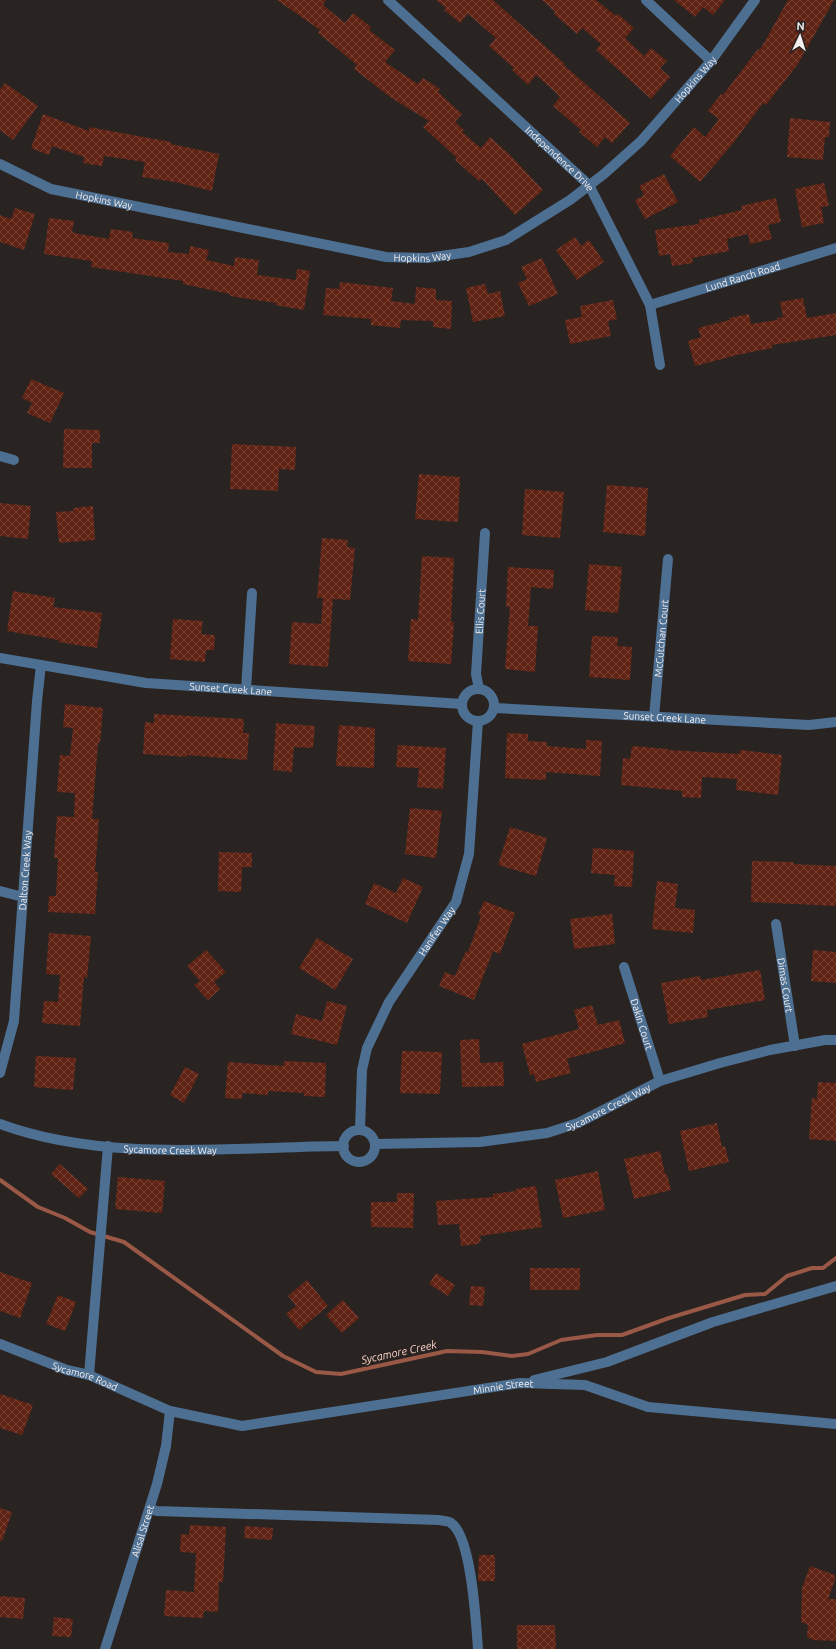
<svg xmlns="http://www.w3.org/2000/svg" width="836" height="1649" viewBox="0 0 836 1649" font-family="Ubuntu,sans-serif">
	<style>
		.lines { fill: none; stroke-linecap: round; stroke-linejoin: round }
		.stream { stroke: #9a5846; stroke-width: 4 }
		.building { fill: url(#building-cross-hatch) }
		.minor { stroke: #4d6f92; stroke-width: 10 }
		.labels { text-anchor: middle; stroke-width: 3.5; stroke-linejoin: round; paint-order: stroke }
		.street-label { font-size: 10px; fill: #f5f0ef; stroke: #292321 }
		.water-label { font-size: 11px; font-style: italic; fill: #f9d0c5; stroke: #292321 }
	</style>
	<defs>
		<pattern id="building-cross-hatch" width="8" height="8" patternUnits="userSpaceOnUse"><rect width="8" height="8" fill="#602313"/><path d="M0 0l8 8M0 8l8-8" fill="none" stroke="#774336"/></pattern>
	</defs>
	<rect width="100%" height="100%" fill="#292321"/>
	<g class="lines">
		<polyline class="stream" points="0,1180 38,1207 65,1218 90,1232 124,1242 283,1356 316,1372 341,1374 447,1351 482,1352 512,1356 528,1354 561,1340 597,1335 622,1335 669,1318 745,1295 765,1294 787,1276 812,1268 823,1268 836,1258"/>
	</g>
	<g class="building">
		<polygon points="277,0 326,0 323,5 345,23 353,13 371,27 369,30 395,50 385,62 418,84 423,78 440,89 438,92 462,114 455,122 464,130 462,132 481,148 490,137 511,156 543,190 515,215 482,179 479,181 455,160 457,158 423,127 429,121 390,97 354,69 357,65 318,33 320,30"/>
		<polygon points="436,0 493,0 565,64 564,65 630,123 612,143 605,137 597,147 579,132 581,130 553,106 560,97 555,92 536,75 528,85 512,70 514,68 489,46 496,38 468,14 460,23 444,10 446,8"/>
		<polygon points="542,0 596,0 616,16 618,14 634,28 625,38 644,56 651,48 667,61 660,68 670,77 651,99 596,50 601,44 582,28 577,34 554,14 555,12"/>
		<polygon points="674,0 725,0 713,15 703,7 695,17"/>
		<polygon points="788,0 834,0 798,64 766,105 763,103 734,142 700,182 670,156 694,127 705,137 719,119 708,111 721,94 723,95 758,49 760,50"/>
		<polygon points="5,83 38,106 13,140 0,130 0,90"/>
		<polygon points="43,114 89,131 89,127 171,142 171,144 219,154 212,191 175,182 142,177 145,162 104,156 102,166 83,163 84,157 52,146 49,155 31,148"/>
		<polygon points="790,118 830,122 829,137 825,137 823,160 787,157"/>
		<polygon points="664,174 678,202 645,219 635,200 644,195 639,186"/>
		<polygon points="824,183 829,206 821,207 824,223 802,227 795,189"/>
		<polygon points="776,198 781,222 768,225 772,239 750,244 748,234 727,239 729,251 692,258 693,263 672,266 670,254 659,256 655,230 699,224 699,220 742,210 741,206"/>
		<polygon points="15,208 35,214 24,250 0,242 0,215 11,219"/>
		<polygon points="49,218 74,221 72,232 79,234 109,239 111,229 133,232 132,238 169,243 168,252 189,254 190,246 209,250 206,260 234,266 235,257 259,260 257,275 296,280 297,269 310,271 304,310 275,305 276,303 230,296 230,294 183,284 183,281 91,267 92,261 44,254"/>
		<polygon points="575,237 581,246 589,240 604,262 577,280 556,250"/>
		<polygon points="542,258 558,294 529,306 518,283 527,279 521,267"/>
		<polygon points="340,282 393,288 391,301 415,304 416,287 436,289 436,300 452,301 451,329 433,327 433,321 401,320 400,328 371,325 371,319 323,315 326,288 339,289"/>
		<polygon points="485,284 488,294 500,291 505,316 473,322 466,288"/>
		<polygon points="803,298 807,318 836,313 836,335 772,345 772,348 737,355 695,366 688,341 701,337 698,328 730,320 729,318 749,314 751,324 777,320 777,318 783,317 780,302"/>
		<polygon points="613,300 617,319 608,321 611,336 570,344 565,320 582,317 580,306"/>
		<polygon points="31,379 64,393 50,423 27,413 32,403 22,398"/>
		<polygon points="64,429 100,430 100,443 92,443 92,468 63,468"/>
		<polygon points="232,444 296,447 295,470 279,469 278,491 230,489"/>
		<polygon points="419,474 460,477 458,522 415,519"/>
		<polygon points="607,485 648,488 645,536 603,532"/>
		<polygon points="525,489 564,492 560,538 522,535"/>
		<polygon points="0,503 31,506 28,539 0,536"/>
		<polygon points="93,506 95,540 59,543 56,512 74,511 73,508"/>
		<polygon points="322,538 348,540 347,547 355,548 350,600 333,599 328,667 289,664 292,622 321,624 323,598 317,598"/>
		<polygon points="422,556 454,558 451,622 454,622 451,664 408,661 411,619 418,620"/>
		<polygon points="589,564 622,567 618,613 585,610"/>
		<polygon points="508,567 554,570 553,589 531,587 528,626 538,626 535,672 505,669 510,607 506,607"/>
		<polygon points="13,591 55,598 53,607 102,613 97,648 58,642 59,640 7,631"/>
		<polygon points="173,619 203,621 201,634 215,635 214,650 206,650 205,662 170,659"/>
		<polygon points="592,636 618,637 617,646 632,647 630,680 589,677"/>
		<polygon points="65,704 103,708 100,743 98,743 92,819 99,819 95,872 98,872 95,914 48,912 49,896 56,896 58,858 54,858 57,816 74,817 75,793 57,792 60,755 70,756 73,728 63,727"/>
		<polygon points="154,714 244,719 243,733 249,733 247,760 187,755 187,757 143,754 145,722 154,723"/>
		<polygon points="276,723 315,726 313,748 294,747 292,772 273,770"/>
		<polygon points="339,725 375,728 374,768 336,766"/>
		<polygon points="507,733 528,734 528,741 547,742 547,746 586,749 586,740 602,741 600,776 546,772 546,780 505,778"/>
		<polygon points="398,745 446,748 443,789 417,787 419,768 396,767"/>
		<polygon points="632,746 668,749 668,750 739,754 740,750 782,755 778,795 736,790 737,779 702,777 701,798 682,797 682,791 621,785 623,758 630,759"/>
		<polygon points="410,808 442,811 436,858 405,854"/>
		<polygon points="510,827 547,838 536,876 498,865"/>
		<polygon points="593,848 634,851 632,887 614,886 615,875 591,873"/>
		<polygon points="219,852 252,853 252,867 242,867 241,892 218,891"/>
		<polygon points="752,861 794,862 793,864 836,866 836,906 751,902"/>
		<polygon points="403,878 423,887 407,923 365,904 374,883 396,893"/>
		<polygon points="657,881 678,884 675,908 695,910 693,933 652,929"/>
		<polygon points="484,901 515,913 500,954 493,951 474,1000 439,986 445,972 455,976 466,951 468,952 481,916 478,915"/>
		<polygon points="612,914 615,944 574,949 570,919"/>
		<polygon points="49,933 91,936 87,978 84,977 80,1026 42,1023 44,1001 58,1002 60,975 46,974"/>
		<polygon points="317,938 353,959 335,990 299,968"/>
		<polygon points="206,950 226,972 214,982 220,989 208,1000 194,985 200,981 187,966"/>
		<polygon points="813,950 836,952 836,983 811,981"/>
		<polygon points="760,970 765,1000 707,1010 708,1017 669,1024 661,983 700,976 701,980"/>
		<polygon points="327,1001 347,1006 337,1045 291,1034 296,1014 322,1021"/>
		<polygon points="592,1005 598,1025 619,1020 625,1043 567,1059 571,1073 536,1082 534,1074 530,1075 522,1044 579,1029 574,1010"/>
		<polygon points="479,1039 480,1063 503,1062 504,1086 462,1087 460,1040"/>
		<polygon points="402,1051 442,1052 440,1094 400,1093"/>
		<polygon points="36,1056 76,1058 73,1090 34,1087"/>
		<polygon points="284,1061 326,1063 325,1097 304,1096 304,1093 268,1091 268,1095 242,1093 242,1099 225,1098 228,1062 283,1066"/>
		<polygon points="185,1067 199,1074 184,1103 170,1095"/>
		<polygon points="818,1082 836,1083 836,1141 809,1139 812,1098 817,1099"/>
		<polygon points="717,1123 722,1147 725,1146 729,1162 689,1171 680,1131"/>
		<polygon points="660,1151 665,1174 667,1174 671,1190 634,1199 624,1159"/>
		<polygon points="60,1164 88,1189 79,1198 51,1174"/>
		<polygon points="598,1171 605,1210 563,1218 555,1180"/>
		<polygon points="118,1177 165,1181 162,1213 115,1209"/>
		<polygon points="536,1186 542,1227 480,1236 481,1240 478,1244 461,1246 459,1224 438,1225 436,1201 493,1197 493,1194 516,1191 515,1189"/>
		<polygon points="397,1193 414,1193 413,1228 371,1227 371,1202 397,1202"/>
		<rect x="530" y="1268" width="50" height="22"/>
		<polygon points="0,1272 32,1283 20,1318 0,1311"/>
		<polygon points="436,1273 455,1285 448,1296 429,1284"/>
		<polygon points="307,1280 328,1306 299,1330 286,1314 296,1306 288,1296"/>
		<polygon points="471,1286 485,1287 483,1306 469,1305"/>
		<polygon points="58,1295 76,1302 65,1331 46,1324"/>
		<polygon points="343,1300 359,1318 342,1333 326,1315"/>
		<polygon points="0,1394 33,1405 22,1435 0,1428"/>
		<polygon points="0,1508 12,1512 2,1541 0,1541"/>
		<polygon points="190,1525 226,1527 223,1582 219,1582 218,1612 204,1611 203,1618 164,1616 166,1590 194,1592 196,1553 180,1552 181,1534 189,1535"/>
		<polygon points="245,1526 273,1528 272,1540 244,1538"/>
		<polygon points="479,1555 495,1555 495,1581 478,1581"/>
		<polygon points="810,1566 835,1575 835,1580 828,1599 836,1599 836,1641 813,1640 807,1637 808,1625 801,1622 802,1588"/>
		<polygon points="0,1596 25,1598 23,1619 0,1617"/>
		<polygon points="54,1617 73,1619 71,1637 52,1636"/>
		<polygon points="517,1625 555,1625 556,1649 517,1649"/>
	</g>
	<g class="lines">
		<g class="minor">
			<path id="s1" d="M388,0l201,185 61,120 10,60"/>
			<polyline points="646,0 711,61"/>
			<path id="s2" d="M0,164l51,25 335,68 41,1 42,-6 37,-12 64,-40 34,-26 37,-33 70,-80 44,-61"/>
			<path id="s3" d="M650,305l186,-57"/>
			<polyline points="0,456 14,460"/>
			<path id="s4" d="M0,658l146,25 316,21"/>
			<path id="s5" d="M479,689l-3,-15 9,-141"/>
			<circle cx="478" cy="705" r="16"/>
			<polyline points="246,690 252,593"/>
			<path id="s6" d="M494,708l315,17 27,-3"/>
			<path id="s7" d="M654,717l14,-158"/>
			<polyline points="0,891 23,897"/>
			<path id="s8" d="M776,924l19,122"/>
			<path id="s9" d="M624,967l36,114"/>
			<path id="s10" d="M0,1073l14,-52 23,-320 4,-36"/>
			<path id="s11" d="M0,1124c105,39 233,23 344,22"/>
			<path id="s12" d="M360,1130l2,-60 5,-22 22,-46 67,-100 13,-48 9,-133"/>
			<circle cx="359" cy="1146" r="16"/>
			<path id="s13" d="M376,1144l104,-2 67,-9 31,-10 82,-42 60,-18 50,-13 55,-10h11"/>
			<path id="s14" d="M0,1344l67,26 22,5 81,36 72,15 278,-43 65,2 63,22 188,17"/>
			<polyline points="89,1375 108,1146"/>
			<polyline points="534,1380 607,1362 713,1322 836,1286"/>
			<path d="M150,1509l7,2 282,9c4,1 10,1 12,3 21,14 25,101 27,126"/>
			<path id="s15" d="M105,1649l52,-165 9,-38 4,-35"/>
		</g>
	</g>
	<g class="labels">
		<g class="street-label">
			<text dy="4" stroke="none"><textPath href="#s2" startOffset="771">Hopkins Way</textPath></text>
			<text dy="4" stroke="none"><textPath href="#s1" startOffset="234">Independence Drive</textPath></text>
			<text dy="4" stroke="none"><textPath href="#s2" startOffset="111">Hopkins Way</textPath></text>
			<text dy="4" stroke="none"><textPath href="#s2" startOffset="435">Hopkins Way</textPath></text>
			<text dy="4" stroke="none"><textPath href="#s3" startOffset="97">Lund Ranch Road</textPath></text>
			<text dy="4" stroke="none"><textPath href="#s5" startOffset="78">Ellis Court</textPath></text>
			<text dy="4" stroke="none"><textPath href="#s7" startOffset="79">McCutchan Court</textPath></text>
			<text dy="4" stroke="none"><textPath href="#s4" startOffset="233">Sunset Creek Lane</textPath></text>
			<text dy="4" stroke="none"><textPath href="#s6" startOffset="171">Sunset Creek Lane</textPath></text>
			<text dy="4" stroke="none"><textPath href="#s10" startOffset="205">Dalton Creek Way</textPath></text>
			<text dy="4" stroke="none"><textPath href="#s12" startOffset="219">Hanifen Way</textPath></text>
			<text dy="4" stroke="none"><textPath href="#s8" startOffset="62">Dimas Court</textPath></text>
			<text dy="4" stroke="none"><textPath href="#s9" startOffset="60">Dakin Court</textPath></text>
			<text dy="4" stroke="none"><textPath href="#s13" startOffset="238">Sycamore Creek Way</textPath></text>
			<text dy="4" stroke="none"><textPath href="#s11" startOffset="173">Sycamore Creek Way</textPath></text>
			<text dy="4" stroke="none"><textPath href="#s14" startOffset="91">Sycamore Road</textPath></text>
			<text dy="4" stroke="none"><textPath href="#s14" startOffset="521">Minnie Street</textPath></text>
			<text dy="4" stroke="none"><textPath href="#s15" startOffset="124">Alisal Street</textPath></text>
		</g>
		<g class="water-label">
			<text transform="translate(399 1352) rotate(-12)" y="4">Sycamore Creek</text>
		</g>
	</g>
	<g transform="translate(800 36) rotate(4)" stroke="#292321" stroke-width="3" paint-order="stroke">
	<path d="M0-3L7 15L0 10L-7 15Z" fill="#f5f0ef"/>
	<text y="-6" font-size="11" font-weight="bold" text-anchor="middle" fill="#f5f0ef">N</text>
	</g>
</svg>
